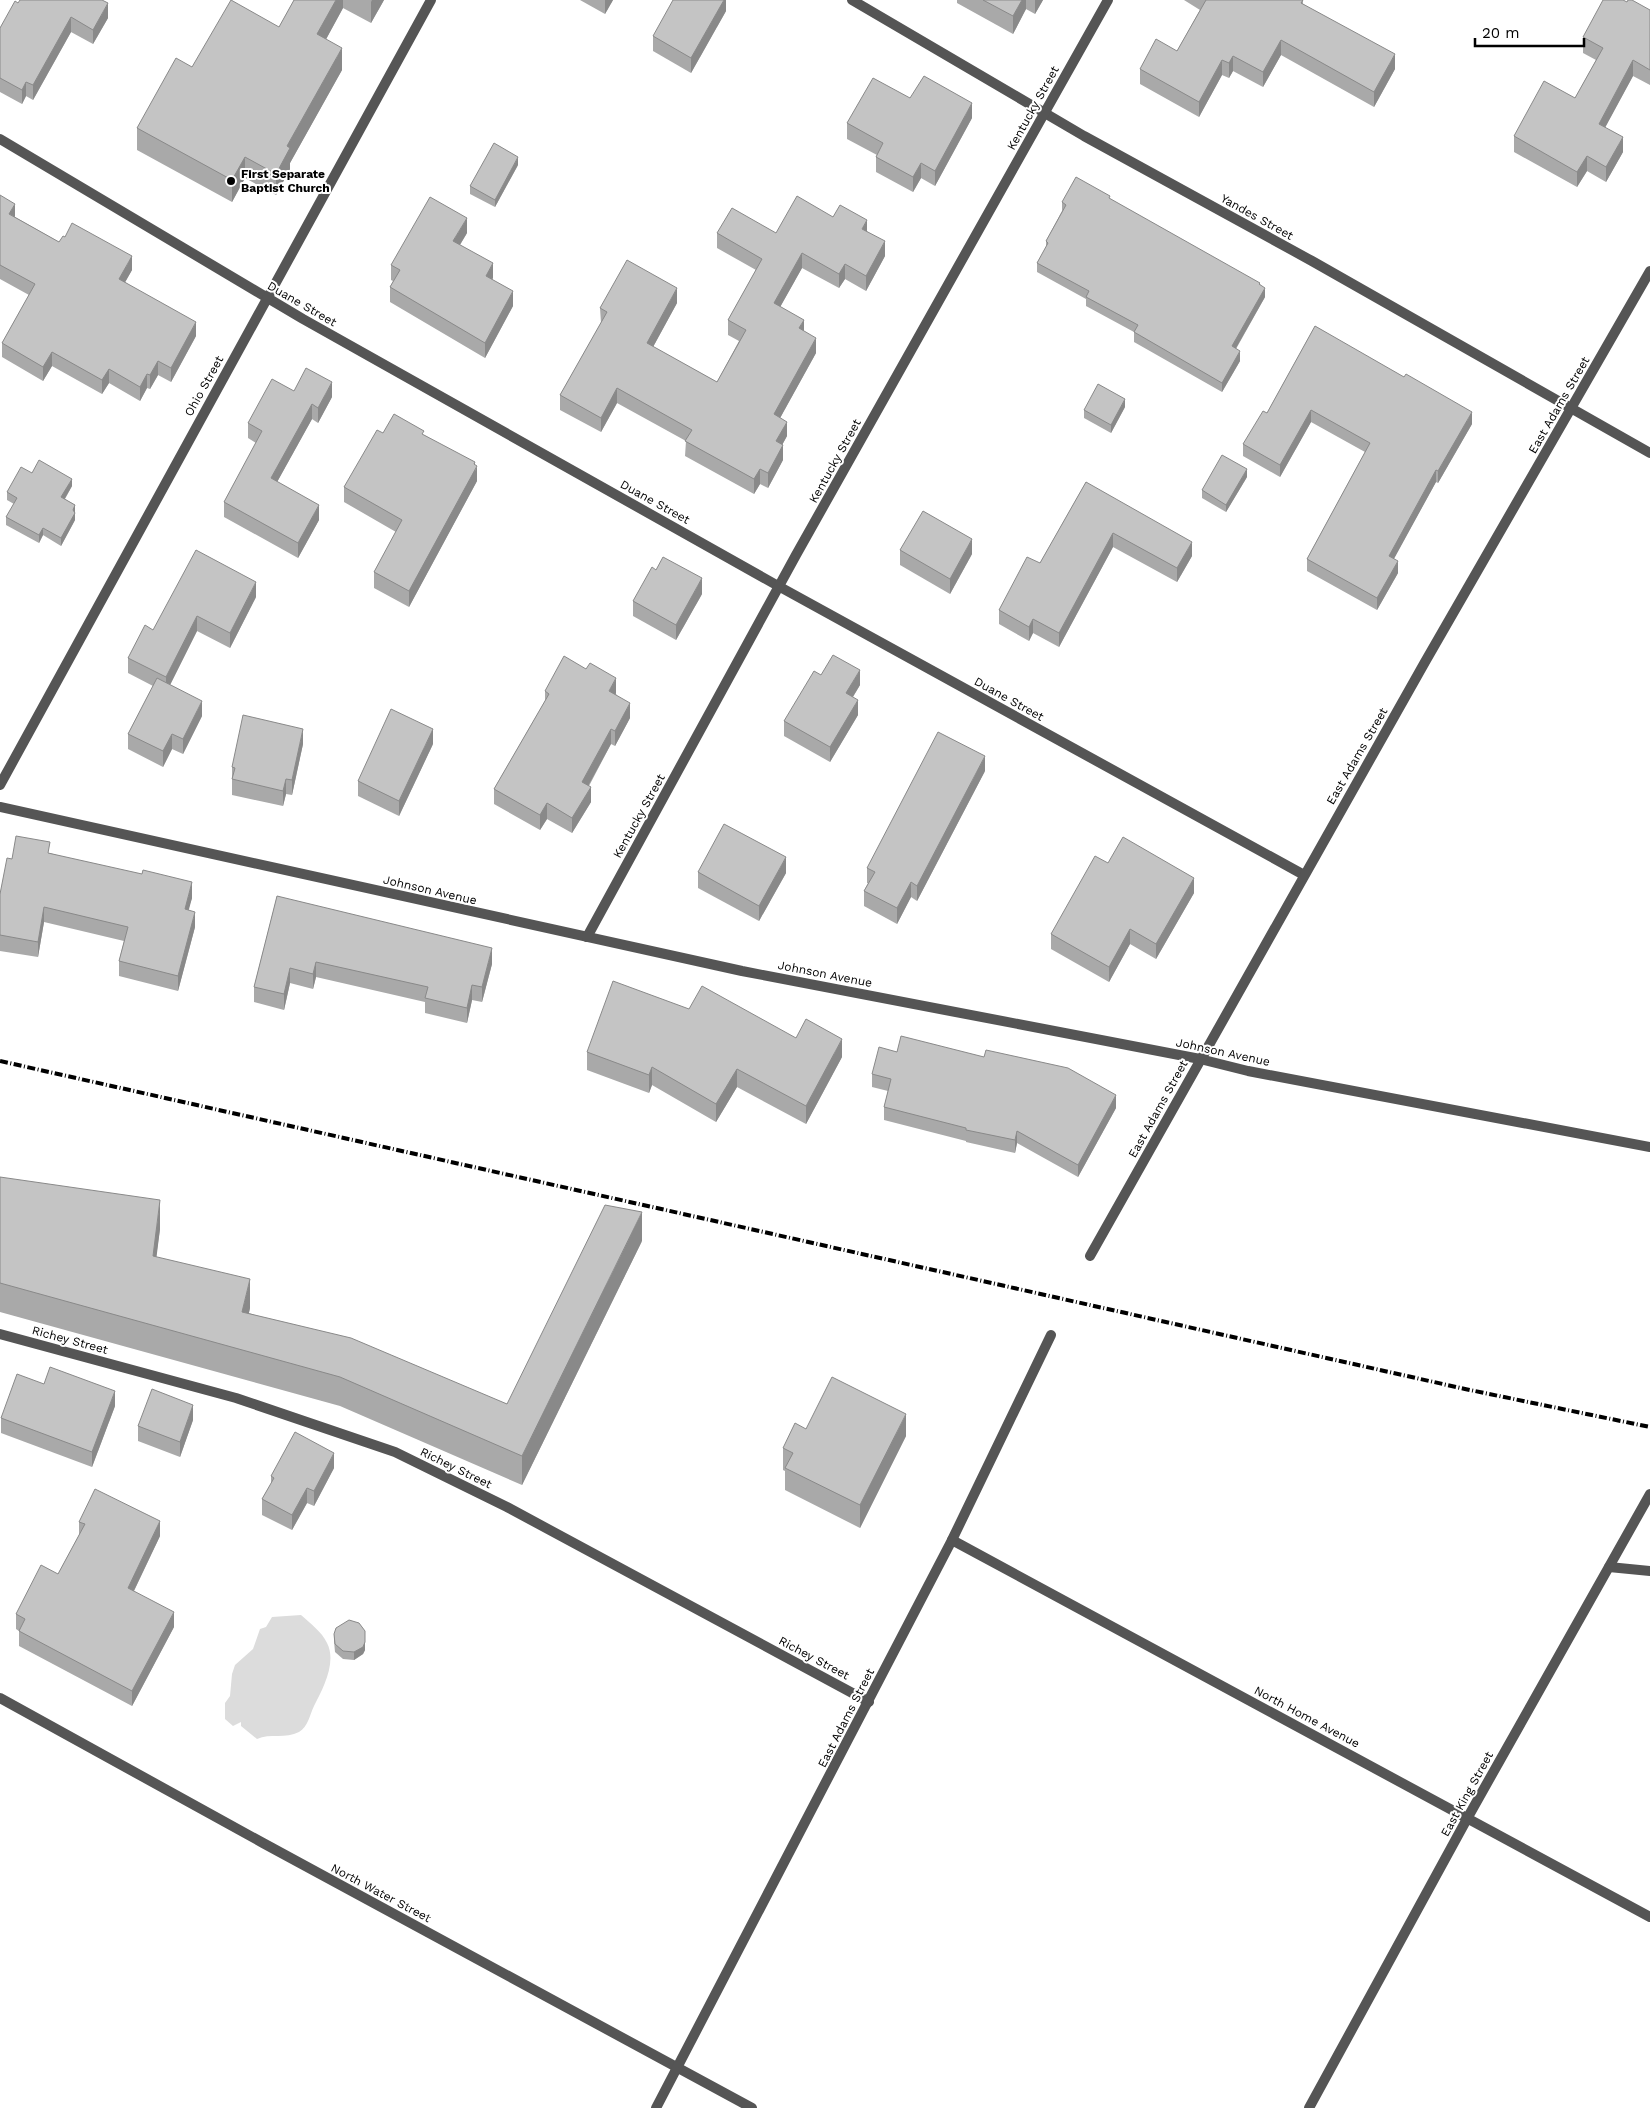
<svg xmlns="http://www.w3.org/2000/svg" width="1650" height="2108" viewBox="0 0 1650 2108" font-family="'Work Sans',sans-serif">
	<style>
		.green { fill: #dcdcdc }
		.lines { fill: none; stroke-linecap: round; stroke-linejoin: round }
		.minor { stroke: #555; stroke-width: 10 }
		.rail { stroke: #000; stroke-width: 4; stroke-dasharray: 8 2.5 1 2.5; stroke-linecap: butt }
		.wall { fill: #a9a9a9 }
		.shaded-wall { fill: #898989 }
		.building { fill: #c4c4c4; stroke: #898989 }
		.poi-dot { fill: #000; stroke: #fff; stroke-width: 2 }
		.labels { text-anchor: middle; stroke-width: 4; stroke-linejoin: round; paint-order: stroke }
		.street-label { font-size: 12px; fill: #000; stroke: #fff }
		.poi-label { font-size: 12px; font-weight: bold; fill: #000; stroke: #fff; text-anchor: start }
	</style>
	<rect width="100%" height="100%" fill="#fff"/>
	<path class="green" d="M301,1615c9,8 21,17 26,28 10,19 -4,46 -13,63 -4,8 -6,21 -15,26 -13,7 -29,1 -42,7l-16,-13v-4l-8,4 -8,-7v-16l5,-7 2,-22 3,-9 18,-16 7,-20 6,-2 6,-10z"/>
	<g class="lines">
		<g class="minor">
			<polyline points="852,0 1084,136 1312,261 1650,453"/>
			<polyline points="0,139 303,319 780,587 1304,875"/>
			<polyline points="0,785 431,0"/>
			<polyline points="0,807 742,971 1200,1059 1248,1071 1650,1147"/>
			<polyline points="587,937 796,555 1108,0"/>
			<polyline points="1090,1256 1425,662 1650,271"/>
			<polyline points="0,1334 236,1398 395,1452 507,1507 869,1702"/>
			<polyline points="952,1540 1650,1917"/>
			<polyline points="1609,1567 1650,1571"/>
			<polyline points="0,1698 263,1843 752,2108"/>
			<polyline points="656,2108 952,1540 1051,1335"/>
			<polyline points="1309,2108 1468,1817 1650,1494"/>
		</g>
		<polyline class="rail" points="0,1061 1465,1389 1650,1427"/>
	</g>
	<g class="wall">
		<polygon points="294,0 384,0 371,23 343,8 326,39 342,70 290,163 290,169 276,195 245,178 232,202 137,150 137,128 192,67 279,27"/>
		<polygon points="580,0 613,0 605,14"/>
		<polygon points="726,0 726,11 691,73 653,51 653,36"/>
		<polygon points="957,0 1043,0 1035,14 1026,9 1013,34 957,3"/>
		<polygon points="1184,0 1303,0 1303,4 1395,69 1374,107 1281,55 1263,87 1233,71 1229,78 1222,75 1199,117 1140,84 1140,69 1177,51 1200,10"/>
		<polygon points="1627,2 1650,10 1650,85 1633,76 1605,127 1623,152 1606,182 1587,171 1577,187 1514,152 1514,136 1575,98 1596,60 1583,53 1583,37"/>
		<polygon points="18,3 108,18 93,44 71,32 33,100 26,96 22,104 0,92 0,28"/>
		<polygon points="910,98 972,118 935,186 921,178 913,192 876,172 876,157 877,155 847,139 847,123"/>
		<polygon points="518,165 495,207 470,194 470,186"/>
		<polygon points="0,195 15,217 59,242 132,270 125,282 196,336 171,382 158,375 150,389 147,388 140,401 109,383 102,394 52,366 43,381 2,357 2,343 29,295 0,279"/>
		<polygon points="1110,199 1260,284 1265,297 1236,349 1240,361 1222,392 1134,342 1134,332 1086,306 1086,299 1037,272 1037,263 1046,248 1046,241 1062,211 1062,202"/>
		<polygon points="833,217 867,231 885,256 866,291 845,279 839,288 802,268 780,307 804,331 816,353 780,418 787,436 782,445 783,460 768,488 760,484 754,494 685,456 686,441 617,403 601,432 560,410 560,395 601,323 600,308 677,303 653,347 717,382 739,341 728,335 728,320 756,270 717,248 717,233 776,233"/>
		<polygon points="467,233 460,245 493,278 492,279 513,306 485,358 390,302 390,287 393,281 391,280 391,265"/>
		<polygon points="1315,326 1472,424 1438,483 1436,482 1394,558 1398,573 1377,610 1307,571 1307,559 1365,452 1311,422 1280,477 1243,456 1243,444 1267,413"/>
		<polygon points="294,391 332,397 318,423 312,419 277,482 319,520 298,558 224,517 224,502 256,443 248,438 248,423"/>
		<polygon points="1125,407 1111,433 1084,418 1084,410"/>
		<polygon points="383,433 424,435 475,465 477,481 409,607 374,588 374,572 396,532 344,502 344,487"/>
		<polygon points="32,473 72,486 65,499 75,505 75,520 61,546 43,535 39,543 6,525 6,517 14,504 7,500 7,492"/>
		<polygon points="1247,477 1226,512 1202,498 1202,490"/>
		<polygon points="1086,482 1192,556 1177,582 1113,547 1059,647 1033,633 1029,641 999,624 999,610 1040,563"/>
		<polygon points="900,550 972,554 950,594 900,565"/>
		<polygon points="702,594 676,640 633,616 633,601"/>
		<polygon points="256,597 230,648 197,631 170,685 202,716 183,754 172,749 163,767 128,749 128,734 153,686 128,673 128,658 153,630"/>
		<polygon points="821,675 860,685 853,697 858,715 830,762 784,736 784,721"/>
		<polygon points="545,691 616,693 616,694 630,718 615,746 611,744 589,786 591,802 572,833 547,819 540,830 494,804 494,789 545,701"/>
		<polygon points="303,744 292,795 286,794 283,806 232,795 232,767"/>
		<polygon points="433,744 399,816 358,796 358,781"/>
		<polygon points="985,771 917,901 911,897 897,924 864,906 864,891 868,883 867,883 867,868"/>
		<polygon points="50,853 192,898 188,910 195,927 178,991 119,976 119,961 124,941 44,922 38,957 0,951 0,894 12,859"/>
		<polygon points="1108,863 1194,893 1156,959 1130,944 1109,982 1051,949 1051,934"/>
		<polygon points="698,872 786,873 759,921 698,888"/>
		<polygon points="277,896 492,964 482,1002 472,1000 467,1023 425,1013 425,1002 316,977 313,989 290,983 284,1010 254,1002 254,987"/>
		<polygon points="796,1038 842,1057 806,1124 737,1087 716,1122 652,1085 649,1093 587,1070 587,1052"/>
		<polygon points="872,1074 1116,1108 1078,1177 1017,1143 1015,1153 966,1142 966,1141 884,1120 884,1107 888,1091 872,1087"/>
		<polygon points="0,1177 160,1229 156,1257 250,1308 249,1313 507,1404 642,1241 522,1485 340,1406 0,1312"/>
		<polygon points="44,1384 115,1406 92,1467 1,1433 1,1418"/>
		<polygon points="193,1420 180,1457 138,1441 138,1426"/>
		<polygon points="806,1429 906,1436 860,1528 785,1490 785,1471 783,1470 783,1448"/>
		<polygon points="334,1468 314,1506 307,1503 292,1530 262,1515 262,1499 271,1484 271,1476"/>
		<polygon points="79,1522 160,1536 134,1591 174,1627 132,1706 19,1646 19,1631 16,1629 16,1614 58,1574 79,1535"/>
		<polygon points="334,1634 365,1650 363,1654 354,1660 343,1659 335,1652 334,1641"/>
	</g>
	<g class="shaded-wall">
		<polygon points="336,0 343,0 343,8 317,56 317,34"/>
		<polygon points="372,0 384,0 371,23 371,2"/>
		<polygon points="605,0 613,0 605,14"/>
		<polygon points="724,0 726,0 726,11 691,73 691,58"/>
		<polygon points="1022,0 1026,0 1026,9 1013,34 1013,16"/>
		<polygon points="1035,0 1043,0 1035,14"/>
		<polygon points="108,3 108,18 93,44 93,30"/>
		<polygon points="71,17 71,32 33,100 33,85"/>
		<polygon points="1281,40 1281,55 1263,87 1263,72"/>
		<polygon points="342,48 342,70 290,163 290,169 276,195 276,174 287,146"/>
		<polygon points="1395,54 1395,69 1374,107 1374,92"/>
		<polygon points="1233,56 1233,71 1229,78 1229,63"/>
		<polygon points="1222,60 1222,75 1199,117 1199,102"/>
		<polygon points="1633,60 1633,76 1599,139 1599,124"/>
		<polygon points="26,82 26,96 22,104 22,90"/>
		<polygon points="972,103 972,118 935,186 935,171"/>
		<polygon points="1623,137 1623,152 1606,182 1606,167"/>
		<polygon points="1587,156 1587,171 1577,187 1577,172"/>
		<polygon points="245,157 245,178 232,202 232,180"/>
		<polygon points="518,157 518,165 495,207 495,200"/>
		<polygon points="921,163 921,178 913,192 913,177"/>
		<polygon points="15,204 15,217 9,214"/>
		<polygon points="467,218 467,233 453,256 453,241"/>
		<polygon points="867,220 867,235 862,229"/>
		<polygon points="885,241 885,256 866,291 866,276"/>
		<polygon points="802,253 802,268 774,318 774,303"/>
		<polygon points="132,256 132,270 119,293 119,279"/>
		<polygon points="493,263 493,278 486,291 486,276"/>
		<polygon points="845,264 845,279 839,288 839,274"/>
		<polygon points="677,288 677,303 647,358 647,343"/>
		<polygon points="1265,288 1265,297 1232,355 1232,346"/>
		<polygon points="513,291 513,306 485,358 485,343"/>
		<polygon points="804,320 804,335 799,328"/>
		<polygon points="196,322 196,336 171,382 171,368"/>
		<polygon points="816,338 816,353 774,429 774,414"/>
		<polygon points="1240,351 1240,361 1222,392 1222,383"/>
		<polygon points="52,352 52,366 43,381 43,367"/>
		<polygon points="158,361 158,375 150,389 150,375"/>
		<polygon points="109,369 109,383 102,394 102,380"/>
		<polygon points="147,374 147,388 140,401 140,387"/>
		<polygon points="332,382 332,397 318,423 318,408"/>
		<polygon points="617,388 617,403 601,432 601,418"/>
		<polygon points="1125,399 1125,407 1111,433 1111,425"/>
		<polygon points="312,404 312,419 271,493 271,478"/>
		<polygon points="1311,410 1311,422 1280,477 1280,465"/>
		<polygon points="1472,412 1472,424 1438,483 1438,471"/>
		<polygon points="787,422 787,436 776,456 776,441"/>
		<polygon points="783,445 783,460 768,488 768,473"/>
		<polygon points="475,462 475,471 477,466 477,481 409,607 409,591"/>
		<polygon points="760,469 760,484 754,494 754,479"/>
		<polygon points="1247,469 1247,477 1226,512 1226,505"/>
		<polygon points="1436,470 1436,482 1389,568 1389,556"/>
		<polygon points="72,479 72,486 61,505 61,497"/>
		<polygon points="75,505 75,520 61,546 61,538"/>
		<polygon points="319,505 319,520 298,558 298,543"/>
		<polygon points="43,528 43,535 39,543 39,535"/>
		<polygon points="1113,533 1113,547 1059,647 1059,633"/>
		<polygon points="972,539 972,554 950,594 950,579"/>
		<polygon points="1192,542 1192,556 1177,582 1177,568"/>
		<polygon points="1398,561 1398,573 1377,610 1377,598"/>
		<polygon points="702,578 702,594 676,640 676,625"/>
		<polygon points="256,582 256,597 230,648 230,633"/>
		<polygon points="197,616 197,631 166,693 166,677"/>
		<polygon points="1033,619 1033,633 1029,641 1029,627"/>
		<polygon points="860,670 860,685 846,708 846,693"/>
		<polygon points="616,678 616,693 609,706 609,691"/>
		<polygon points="858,700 858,715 830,762 830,747"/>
		<polygon points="202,701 202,716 183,754 183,739"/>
		<polygon points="630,703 630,718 615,746 615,731"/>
		<polygon points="303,729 303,744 292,795 292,780"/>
		<polygon points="433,729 433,744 399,816 399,801"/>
		<polygon points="611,729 611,744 582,797 582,782"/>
		<polygon points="172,734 172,749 163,767 163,751"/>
		<polygon points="985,756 985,771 917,901 917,886"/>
		<polygon points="286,779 286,794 283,806 283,791"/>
		<polygon points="591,787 591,802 572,833 572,818"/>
		<polygon points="547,803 547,819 540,830 540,815"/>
		<polygon points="786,857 786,873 759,921 759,906"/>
		<polygon points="1194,878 1194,893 1156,959 1156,944"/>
		<polygon points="192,882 192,898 185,924 185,909"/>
		<polygon points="911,882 911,897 897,924 897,908"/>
		<polygon points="44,907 44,922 38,957 38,942"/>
		<polygon points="195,912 195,927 178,991 178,976"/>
		<polygon points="1130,929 1130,944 1109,982 1109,967"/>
		<polygon points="492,948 492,964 482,1002 482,987"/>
		<polygon points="316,962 316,977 313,989 313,974"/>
		<polygon points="290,968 290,983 284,1010 284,994"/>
		<polygon points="472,985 472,1000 467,1023 467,1008"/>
		<polygon points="842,1039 842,1057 806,1124 806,1106"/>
		<polygon points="652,1067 652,1085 649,1093 649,1075"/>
		<polygon points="737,1069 737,1087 716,1122 716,1104"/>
		<polygon points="1116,1095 1116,1108 1078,1177 1078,1165"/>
		<polygon points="1017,1131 1017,1143 1015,1153 1015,1140"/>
		<polygon points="160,1200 160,1229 153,1285 153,1256"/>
		<polygon points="642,1212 642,1241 522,1485 522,1456"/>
		<polygon points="250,1279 250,1308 242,1341 242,1312"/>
		<polygon points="115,1391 115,1406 92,1467 92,1452"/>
		<polygon points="193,1405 193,1420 180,1457 180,1442"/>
		<polygon points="906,1414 906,1436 860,1528 860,1505"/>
		<polygon points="334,1453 334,1468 314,1506 314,1491"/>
		<polygon points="307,1488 307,1503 292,1530 292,1515"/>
		<polygon points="160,1521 160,1536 128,1603 128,1588"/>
		<polygon points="174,1612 174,1627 132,1706 132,1691"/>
		<polygon points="365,1631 365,1650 363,1654 354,1660 354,1652"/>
	</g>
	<g class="building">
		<polygon points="20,0 102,0 108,3 93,30 71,17 33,85 26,82 22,90 0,78 0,28 15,1 18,3"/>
		<polygon points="231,0 279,27 294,0 336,0 317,34 342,48 287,146 290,148 276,174 245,157 232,180 137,128 176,58 192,67"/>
		<polygon points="673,0 724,0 691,58 653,36"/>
		<polygon points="983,0 1022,0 1013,16"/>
		<polygon points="1206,0 1303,0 1301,3 1395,54 1374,92 1281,40 1263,72 1233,56 1229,63 1222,60 1199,102 1140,69 1156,39 1177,51"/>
		<polygon points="1603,0 1623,0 1627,2 1628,0 1632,0 1650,10 1650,70 1633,60 1599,124 1623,137 1606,167 1587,156 1577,172 1514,136 1544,81 1575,98 1603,48 1583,37"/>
		<polygon points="924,76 972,103 935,171 921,163 913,177 876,157 883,143 847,123 873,78 910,98"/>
		<polygon points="494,143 518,157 495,200 470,186"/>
		<polygon points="1076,177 1110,196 1109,198 1260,283 1259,284 1265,288 1232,346 1240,351 1222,383 1134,332 1138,325 1086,297 1089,291 1037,263 1048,243 1046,241 1066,205 1062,202"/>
		<polygon points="0,195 15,204 9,214 59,242 63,236 65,237 72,223 132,256 119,279 196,322 171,368 158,361 150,375 147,374 140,387 109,369 102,380 52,352 43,367 2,343 35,284 0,265"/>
		<polygon points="797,196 833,217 840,205 867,220 862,229 885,241 866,276 845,264 839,274 802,253 774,303 804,320 799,328 816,338 774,414 787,422 776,441 783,445 768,473 760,469 754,479 685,441 692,430 617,388 601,418 560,395 607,312 600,308 627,260 677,288 647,343 717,382 746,330 728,320 762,259 717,233 732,208 776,233"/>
		<polygon points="430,197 467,218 453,241 493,263 486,276 513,291 485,343 390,287 400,270 391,265"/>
		<polygon points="1315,326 1404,377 1406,374 1472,412 1438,471 1436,470 1389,556 1398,561 1377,598 1307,559 1370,443 1311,410 1280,465 1243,444 1263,411 1267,413"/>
		<polygon points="306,368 332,382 318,408 312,404 271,478 319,505 298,543 224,502 262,431 248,423 272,379 294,391"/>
		<polygon points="1098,384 1125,399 1111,425 1084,410"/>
		<polygon points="394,414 424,431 422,434 475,462 474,464 477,466 409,591 374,572 402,520 344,487 377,430 383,433"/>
		<polygon points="1222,455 1247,469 1226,505 1202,490"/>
		<polygon points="39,460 72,479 61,497 75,505 73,510 75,513 61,538 43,528 39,535 6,517 17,498 7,492 21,467 32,473"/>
		<polygon points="1086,482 1192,542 1177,568 1113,533 1059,633 1033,619 1029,627 999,610 1027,557 1040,563"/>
		<polygon points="923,511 972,539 950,579 900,550"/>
		<polygon points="196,550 256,582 230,633 197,616 166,677 128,658 145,625 153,630"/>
		<polygon points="663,557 702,578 676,625 633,601 652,567 656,570"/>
		<polygon points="833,655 860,670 846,693 858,700 830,747 784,721 814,671 821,675"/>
		<polygon points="564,656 586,669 590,663 616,678 609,691 630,703 615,731 611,729 582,782 591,787 572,818 547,803 540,815 494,789 549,694 545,691"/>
		<polygon points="157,678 202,701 183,739 172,734 163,751 128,734"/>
		<polygon points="391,709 433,729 399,801 358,781"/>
		<polygon points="243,715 303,729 292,780 286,779 283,791 232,779 235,768 232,767"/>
		<polygon points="938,732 985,756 917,886 911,882 897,908 864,891 875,872 867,868"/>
		<polygon points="724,824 786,857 759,906 698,872"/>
		<polygon points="16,836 50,842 48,853 142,874 143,870 192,882 185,909 195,912 178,976 119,961 128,927 44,907 38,942 0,935 0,894 7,858 12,859"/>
		<polygon points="1123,837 1194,878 1156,944 1130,929 1109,967 1051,934 1095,856 1108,863"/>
		<polygon points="277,896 492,948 482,987 472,985 467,1008 425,998 428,987 316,962 313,974 290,968 284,994 254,987"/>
		<polygon points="613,981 689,1009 702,986 796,1038 806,1019 842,1039 806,1106 737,1069 716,1104 652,1067 649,1075 587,1052"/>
		<polygon points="901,1036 984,1057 986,1050 1068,1068 1116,1095 1078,1165 1017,1131 1015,1140 966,1130 966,1128 884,1107 891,1079 872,1074 879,1047 897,1052"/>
		<polygon points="0,1177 160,1200 153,1256 250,1279 242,1312 351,1338 507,1404 605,1205 642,1212 522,1456 340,1377 0,1283"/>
		<polygon points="50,1367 115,1391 92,1452 1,1418 17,1374 44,1384"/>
		<polygon points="832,1377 906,1414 860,1505 785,1468 793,1453 783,1448 795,1423 806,1429"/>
		<polygon points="152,1389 193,1405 180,1442 138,1426"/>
		<polygon points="295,1432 334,1453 314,1491 307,1488 292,1515 262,1499 274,1478 271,1476"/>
		<polygon points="95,1489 160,1521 128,1588 174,1612 132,1691 19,1631 25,1619 16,1614 41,1565 58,1574 85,1524 79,1522"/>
		<polygon points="349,1620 359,1623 365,1631 365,1642 363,1647 354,1652 343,1651 335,1644 334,1634 336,1628"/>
	</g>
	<circle class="poi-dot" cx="231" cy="181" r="5"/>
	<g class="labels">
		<g class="street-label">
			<text transform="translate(1033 108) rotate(-61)" y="4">Kentucky Street</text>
			<text transform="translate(1257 217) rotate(29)" y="4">Yandes Street</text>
			<text transform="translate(302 304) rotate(30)" y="4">Duane Street</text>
			<text transform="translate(204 386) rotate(-61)" y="4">Ohio Street</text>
			<text transform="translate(1559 405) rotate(-60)" y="4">East Adams Street</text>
			<text transform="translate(835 461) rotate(-61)" y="4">Kentucky Street</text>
			<text transform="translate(655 502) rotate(29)" y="4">Duane Street</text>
			<text transform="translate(1009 699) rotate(29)" y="4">Duane Street</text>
			<text transform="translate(1357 756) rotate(-60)" y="4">East Adams Street</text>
			<text transform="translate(639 816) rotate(-61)" y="4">Kentucky Street</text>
			<text transform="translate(430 890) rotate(13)" y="4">Johnson Avenue</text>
			<text transform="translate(825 974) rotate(11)" y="4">Johnson Avenue</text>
			<text transform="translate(1223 1052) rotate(12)" y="4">Johnson Avenue</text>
			<text transform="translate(1158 1109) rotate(-61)" y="4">East Adams Street</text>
			<text transform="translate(70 1340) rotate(15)" y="4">Richey Street</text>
			<text transform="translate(456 1468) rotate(26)" y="4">Richey Street</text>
			<text transform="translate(814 1658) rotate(28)" y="4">Richey Street</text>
			<text transform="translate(1307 1717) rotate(28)" y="4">North Home Avenue</text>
			<text transform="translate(846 1718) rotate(-63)" y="4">East Adams Street</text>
			<text transform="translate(1467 1794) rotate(-61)" y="4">East King Street</text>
			<text transform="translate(381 1893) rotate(28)" y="4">North Water Street</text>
		</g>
		<g class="poi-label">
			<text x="241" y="178">First Separate<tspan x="241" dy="14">Baptist Church</tspan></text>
		</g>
	</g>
	<path d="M1475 38v8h109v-8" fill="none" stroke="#000000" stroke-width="2.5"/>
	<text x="1482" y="38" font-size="15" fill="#000000" stroke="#ffffff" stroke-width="4" paint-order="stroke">20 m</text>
</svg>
